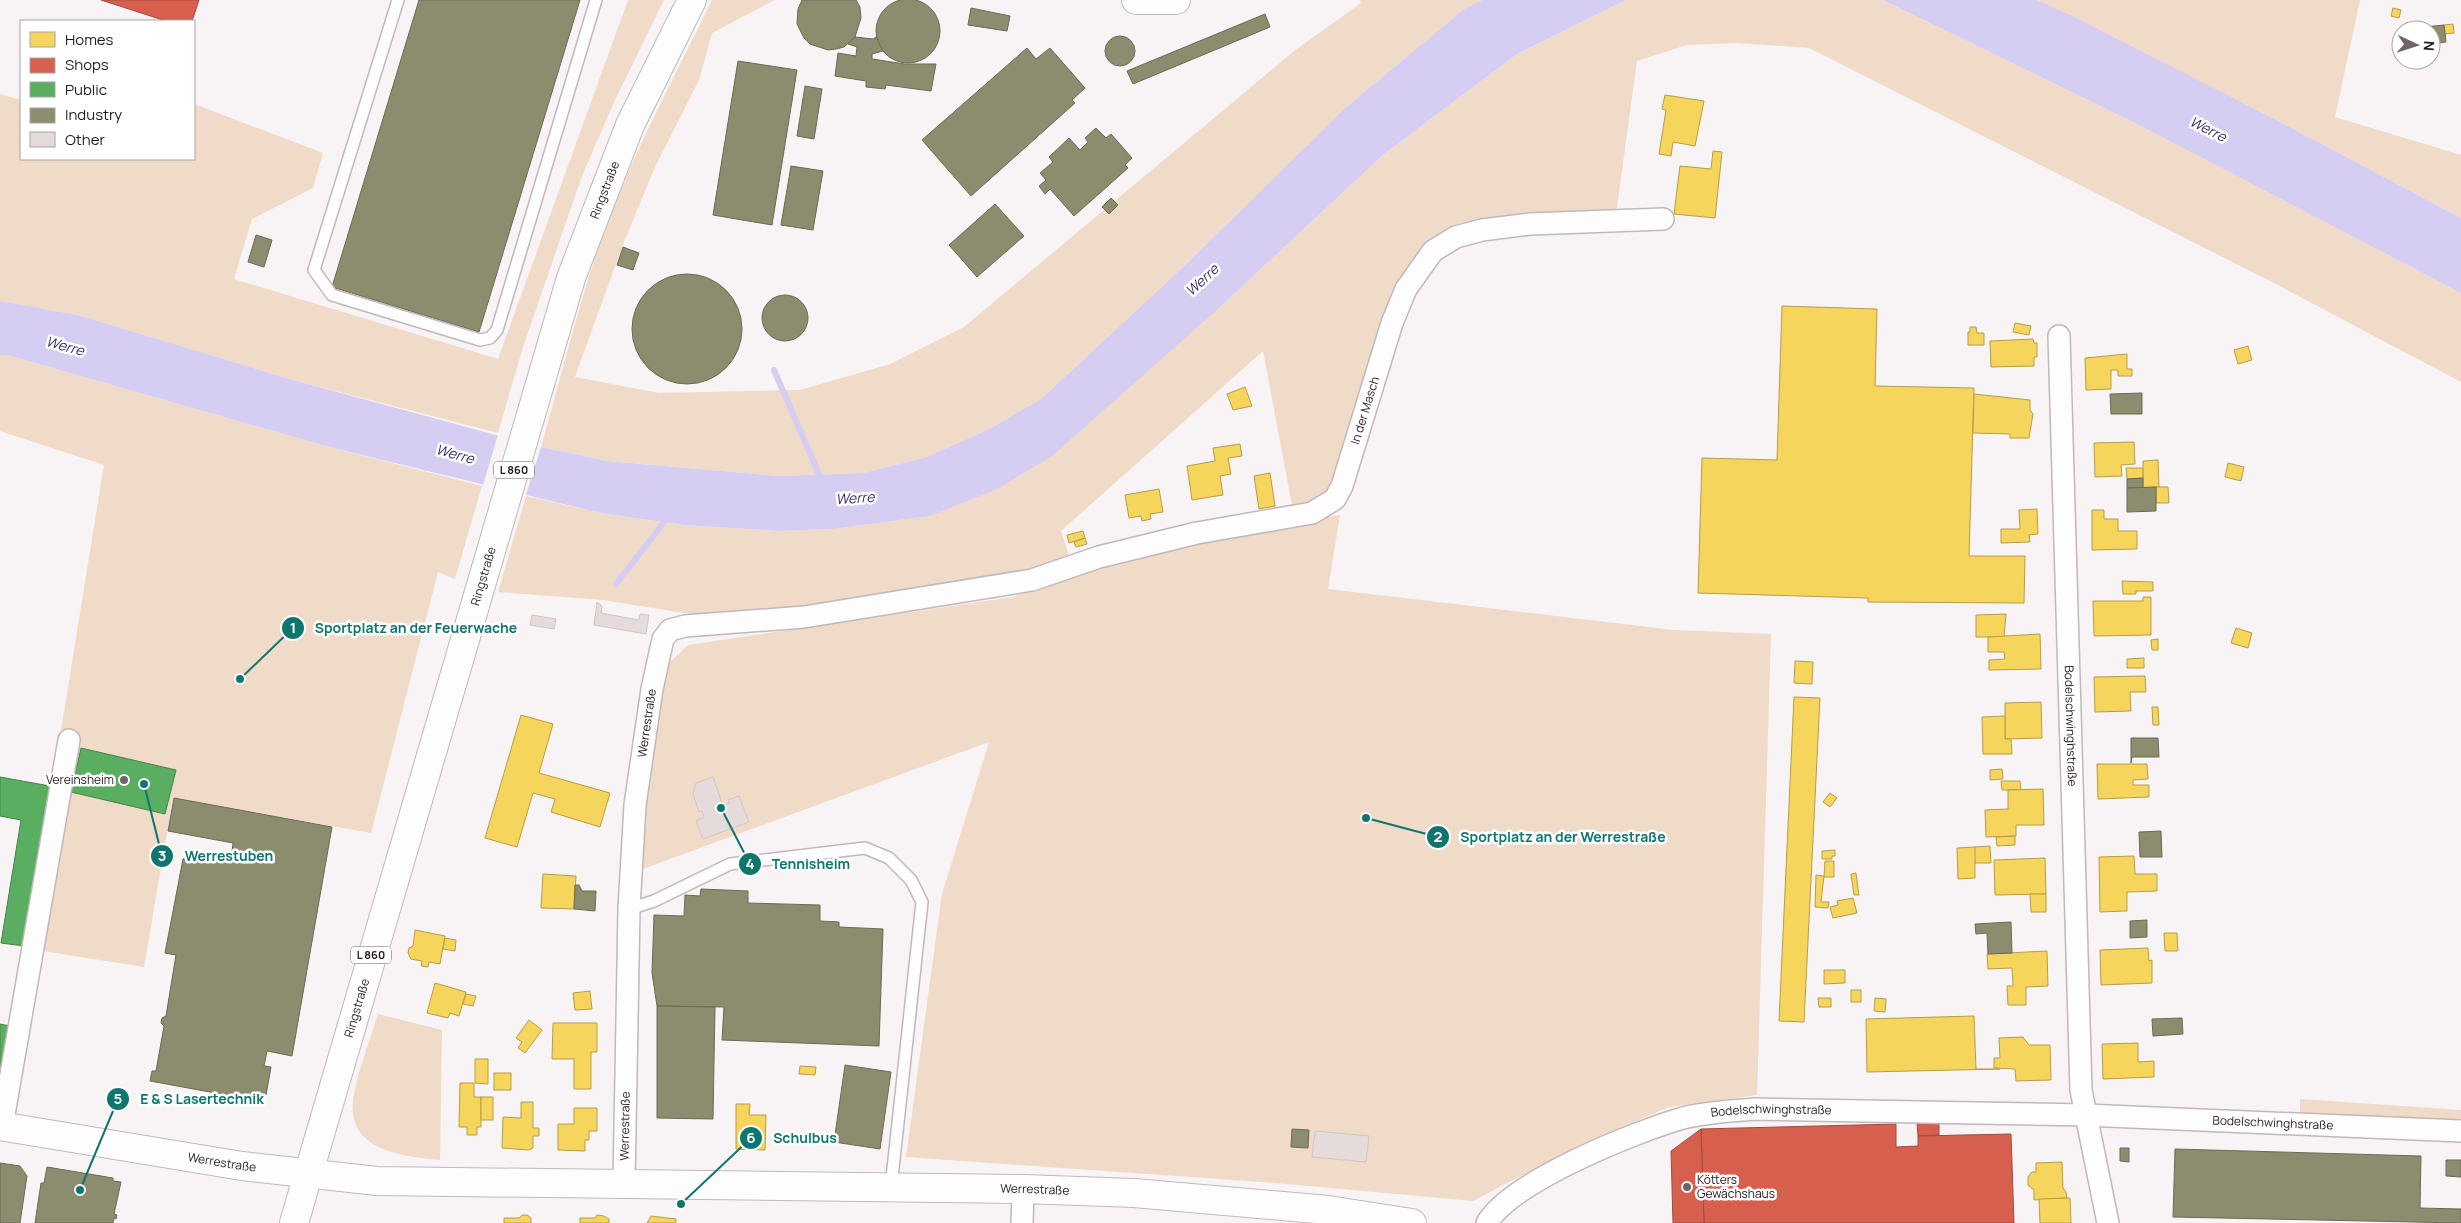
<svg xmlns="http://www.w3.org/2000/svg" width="2461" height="1223" viewBox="0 0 2461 1223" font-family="Manrope,sans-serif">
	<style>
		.green { fill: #f0dac8 }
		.water { fill: #d6cdf2 }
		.pier { fill: #f8f4f5 }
		.homes { fill: #f6d55c; stroke: #b79c49 }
		.shops { fill: #d6604d; stroke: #a14a3e }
		.public { fill: #5aae61; stroke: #4a814c }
		.industry { fill: #8c8c6e; stroke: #6d6955 }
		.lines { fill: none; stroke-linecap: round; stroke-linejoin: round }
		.stream { stroke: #d6cdf2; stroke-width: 6 }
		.building { fill: #e4dbda; stroke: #cfc6c5 }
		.lane-casing { stroke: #c0b8ba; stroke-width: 14 }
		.street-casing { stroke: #c0b8ba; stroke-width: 24 }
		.secondary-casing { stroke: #c0b8ba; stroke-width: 30 }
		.primary-casing { stroke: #c0b8ba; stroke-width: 30 }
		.lane { stroke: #fefdfe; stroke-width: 11 }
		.street { stroke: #fefdfe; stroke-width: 21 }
		.secondary { stroke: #fefdfe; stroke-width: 28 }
		.primary { stroke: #fefdfe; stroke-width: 28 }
		.poi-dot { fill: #6f6568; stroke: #fff; stroke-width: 2 }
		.labels { text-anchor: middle; stroke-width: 5; stroke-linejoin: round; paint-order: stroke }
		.shield { fill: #fff; stroke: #665d60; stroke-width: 1 }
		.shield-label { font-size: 11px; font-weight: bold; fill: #25181c }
		.street-label { font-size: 12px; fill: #25181c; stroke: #fff }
		.poi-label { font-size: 12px; fill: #25181c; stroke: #fff; text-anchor: end }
		.water-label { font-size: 14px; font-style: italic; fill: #3d2b67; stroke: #fff }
		.leader { fill: none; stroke: #0f766e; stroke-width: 2 }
		.callout-dot { fill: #0f766e; stroke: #fff; stroke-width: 2 }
		.mark-label { font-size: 15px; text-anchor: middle; font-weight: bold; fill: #fff }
		.callout-label { font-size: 14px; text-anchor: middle; font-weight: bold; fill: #0f766e; stroke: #fff; stroke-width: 5; stroke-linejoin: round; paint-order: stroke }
	</style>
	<rect width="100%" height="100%" fill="#f8f4f5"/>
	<g class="green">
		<polygon points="628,0 664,0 615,100 582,176 523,347 498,433 293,380 78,315 0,301 0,94 21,100 21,159 194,159 194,104 323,153 313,188 252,219 234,279 498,359"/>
		<path d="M712,0h63l-63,33 -13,47 -44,87 -33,80 -47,130 84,16 141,-3 90,-26 74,-37 330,-276 67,-48 -1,-3h122l-18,9 -120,100 -163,160 -140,130 -50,29 -64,29 -64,16 -84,3 -171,-15 -67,-14c23,-80 43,-167 74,-244 29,-70 64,-135 97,-203z"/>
		<polygon points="1626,0 1883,0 2133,122 2461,293 2461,382 2272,282 1809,48 1737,43 1687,45 1637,61 1616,214 1434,245 1327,501 1293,511 1263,351 1061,531 1070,558 1002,580 903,597 715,618 603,600 498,592 526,496 600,513 684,525 778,531 833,529 930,516 1220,307 1383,155 1517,54"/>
		<polygon points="2037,0 2360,0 2335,117 2461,155 2461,218 2284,124"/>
		<polygon points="0,355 7,355 329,447 482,486 455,579 438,572 371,833 173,798 144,967 43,951 52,786 104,465 0,431"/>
		<polygon points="1340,515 1328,589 1674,630 1771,634 1757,1095 1669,1107 1584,1143 1473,1201 1275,1183 906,1157 942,894 989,742 640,870 645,804 666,666 688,645 1013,597 1078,569 1194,538"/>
		<path d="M378,1014l64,16 -2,130c-30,-3 -83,-7 -87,-47 -3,-23 18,-75 25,-99z"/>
		<polygon points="2300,1099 2461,1110 2461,1141 2300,1134"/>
	</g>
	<g class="water">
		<polygon points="1482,0 1626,0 1517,54 1383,155 1220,307 1052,456 997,489 930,516 833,529 778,531 684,525 600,513 329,447 7,355 0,355 0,301 78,315 293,380 541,447 608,461 779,476 863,473 927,457 991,428 1041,399 1181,269 1344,109 1464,9"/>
		<polygon points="1883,0 2037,0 2072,16 2284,124 2461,218 2461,293 2133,122"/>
	</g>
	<polygon class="pier" points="499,431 542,444 525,498 482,489"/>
	<g class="homes">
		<polygon points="2393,8 2401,10 2399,18 2391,16"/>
		<polygon points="2453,24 2454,33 2445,34 2444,25"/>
		<polygon points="1665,95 1704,101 1695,146 1673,142 1671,156 1659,154 1666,110 1662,109"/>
		<polygon points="1713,151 1722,152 1715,218 1674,214 1680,166 1711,169"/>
		<polygon points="1782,306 1877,309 1875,386 1974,388 1969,556 2025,556 2024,603 1868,602 1868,598 1698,593 1702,458 1777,460"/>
		<polygon points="2015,323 2031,326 2029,335 2013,332"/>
		<polygon points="1970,327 1976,327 1977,333 1984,333 1984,345 1968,345 1968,332 1970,332"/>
		<polygon points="2033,339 2034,343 2037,343 2037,357 2034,357 2034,366 1991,367 1990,341"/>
		<polygon points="2248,346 2252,360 2238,364 2234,350"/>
		<polygon points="2127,354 2127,369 2132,369 2132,376 2118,376 2118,370 2111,370 2111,389 2086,390 2085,358"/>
		<polygon points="1245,387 1252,406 1233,410 1227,394"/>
		<polygon points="1974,394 2030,400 2030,410 2033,414 2029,438 2010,438 2010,434 1973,433"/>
		<polygon points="2134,442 2135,464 2121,465 2122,476 2095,477 2094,443"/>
		<polygon points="1240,444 1242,456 1228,458 1231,474 1220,476 1223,495 1192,500 1187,466 1215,461 1213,448"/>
		<polygon points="2158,460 2159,487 2143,488 2143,461"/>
		<polygon points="2228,463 2244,467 2241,481 2225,477"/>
		<polygon points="2126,468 2143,468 2143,478 2127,479"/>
		<polygon points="1270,473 1275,506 1259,509 1254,476"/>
		<polygon points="2156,487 2168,487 2169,503 2156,503"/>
		<polygon points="1159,489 1163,512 1150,514 1151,519 1142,521 1141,516 1129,518 1125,495"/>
		<polygon points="2037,509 2038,534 2029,535 2030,542 2001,543 2001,529 2020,529 2019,510"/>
		<polygon points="2092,510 2104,510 2104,519 2118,519 2118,531 2137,531 2137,549 2092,550"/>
		<polygon points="1083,531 1085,538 1069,543 1067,535"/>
		<polygon points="1085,538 1087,544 1076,547 1074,542"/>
		<polygon points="2122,581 2153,582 2153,591 2136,591 2136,594 2123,594"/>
		<polygon points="2143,597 2151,597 2151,635 2094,636 2093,601 2143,601"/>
		<polygon points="2006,614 2004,637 1976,637 1976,615"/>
		<polygon points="2236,628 2252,633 2248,648 2231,643"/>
		<polygon points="2040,634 2041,669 1989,670 1989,660 2005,659 2004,652 1988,652 1988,637"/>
		<polygon points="2158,639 2158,650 2152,650 2151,640"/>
		<polygon points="2144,658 2144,668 2127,668 2127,659"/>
		<polygon points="1795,661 1813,662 1812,684 1794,683"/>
		<polygon points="2145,676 2146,692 2130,692 2131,711 2095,712 2094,677"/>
		<polygon points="1794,697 1820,698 1804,1022 1779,1021"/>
		<polygon points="2041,702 2042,738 2005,739 2005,703"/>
		<polygon points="2152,707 2158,707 2159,725 2153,725"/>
		<polygon points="521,715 553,724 539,773 610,793 600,827 551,812 555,799 533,793 517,847 485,838"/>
		<polygon points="2005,716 2005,739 2011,739 2012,754 1983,754 1982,717"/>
		<polygon points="2097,764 2147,764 2148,779 2133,780 2133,785 2149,785 2149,797 2098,799"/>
		<polygon points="2002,769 2003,779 1990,780 1990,770"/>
		<polygon points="2001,781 2020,781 2021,790 2002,790"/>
		<polygon points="2043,789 2044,825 2016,825 2016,836 1986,837 1985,810 2008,809 2008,790"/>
		<polygon points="1830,793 1837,798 1830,807 1823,802"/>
		<polygon points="2015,836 2015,845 1997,846 1996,837"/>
		<polygon points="1990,846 1991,863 1975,863 1974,847"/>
		<polygon points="1975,847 1975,878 1958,879 1957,848"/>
		<polygon points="1835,850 1835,856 1832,856 1832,859 1822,859 1822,851"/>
		<polygon points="2134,856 2135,874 2157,874 2157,891 2127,892 2127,911 2100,912 2099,857"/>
		<polygon points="2045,858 2046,894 1995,895 1994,860"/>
		<polygon points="1825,861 1834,861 1834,877 1824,877"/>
		<polygon points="1856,873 1859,895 1854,895 1851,874"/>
		<polygon points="543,874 576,876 574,909 541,908"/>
		<polygon points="1816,875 1824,876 1821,902 1829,902 1828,908 1815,907"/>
		<polygon points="2030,894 2046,894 2046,912 2031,912"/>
		<polygon points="1853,898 1857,913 1833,918 1830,907 1838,905 1837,901"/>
		<polygon points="415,930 445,936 440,964 429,962 428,967 421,966 422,961 411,959 408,953 409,948 413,946"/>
		<polygon points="2164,933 2177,933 2178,951 2165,951"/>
		<polygon points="445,938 456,940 455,951 443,949"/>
		<polygon points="2148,948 2149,961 2152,960 2152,983 2101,985 2100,950"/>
		<polygon points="2047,951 2048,986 2026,987 2026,1005 2008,1005 2007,986 2013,986 2012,968 1988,969 1987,954"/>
		<polygon points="1824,970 1845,970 1845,983 1824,984"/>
		<polygon points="435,983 466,992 459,1016 450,1013 448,1018 427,1013"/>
		<rect x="1851" y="990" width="10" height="12"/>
		<polygon points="590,991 592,1009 575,1010 573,993"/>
		<polygon points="466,994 476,996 473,1006 463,1004"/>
		<polygon points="1818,998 1831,998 1831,1007 1819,1007"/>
		<polygon points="1875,998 1886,999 1885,1012 1874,1011"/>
		<polygon points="1974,1016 1976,1069 2000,1069 1867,1072 1866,1019"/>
		<polygon points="529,1020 542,1030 525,1053 518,1048 522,1042 516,1038"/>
		<polygon points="553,1023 597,1023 597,1052 591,1052 591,1089 574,1089 574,1059 552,1059"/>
		<polygon points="2023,1037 2029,1045 2050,1045 2051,1080 2016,1081 2015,1069 1994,1068 1994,1058 2000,1058 1999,1038"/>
		<polygon points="2138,1043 2138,1062 2154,1061 2154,1077 2103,1079 2102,1044"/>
		<polygon points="475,1059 488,1059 488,1084 475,1083"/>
		<polygon points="800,1066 816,1067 815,1075 799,1074"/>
		<rect x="494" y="1073" width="17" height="17"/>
		<polygon points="460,1083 474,1083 474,1097 481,1097 481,1127 477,1127 477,1135 467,1135 467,1127 459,1127"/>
		<rect x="481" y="1097" width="12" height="23"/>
		<polygon points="521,1102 533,1102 533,1128 539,1128 539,1136 533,1136 533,1148 529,1150 502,1148 503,1117 521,1118"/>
		<polygon points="736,1104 750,1104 749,1115 766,1115 765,1150 736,1149"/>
		<polygon points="574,1108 597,1108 597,1131 589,1131 589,1140 585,1140 585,1151 558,1150 558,1124 574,1124"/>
		<polygon points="2062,1162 2063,1188 2066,1192 2067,1198 2034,1200 2034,1190 2028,1185 2028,1177 2032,1172 2036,1172 2036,1163"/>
		<polygon points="2070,1198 2071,1223 2040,1223 2039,1199"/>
		<polygon points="522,1215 527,1215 531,1218 531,1223 504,1223 504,1218 519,1218"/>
		<polygon points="597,1215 604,1216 609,1219 609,1223 580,1223 580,1218 595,1218"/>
		<polygon points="651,1216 676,1219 676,1223 647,1223"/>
	</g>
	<g class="shops">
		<polygon points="101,0 199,0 192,21 166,21"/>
		<polygon points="1939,1122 1939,1135 1918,1136 1917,1123"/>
		<polygon points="1896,1124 1896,1147 1918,1146 1918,1136 2011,1134 2014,1223 1704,1223 1701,1129"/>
		<polygon points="1701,1129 1704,1223 1673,1223 1671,1151"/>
	</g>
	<g class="public">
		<polygon points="81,748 176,770 165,814 71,792"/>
		<polygon points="0,777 50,786 24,946 1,943 21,820 0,816"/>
		<polygon points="0,1024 10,1026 2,1075 0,1074"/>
	</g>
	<g class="industry">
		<circle cx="908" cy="31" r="32"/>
		<polygon points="419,0 580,0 479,332 332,287"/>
		<polygon points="802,0 856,0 860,7 861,18 855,37 844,47 836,49 828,50 810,44 804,38 797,24 798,9"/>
		<polygon points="971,8 1010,16 1007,31 968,25"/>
		<polygon points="1265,14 1270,27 1133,84 1127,71"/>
		<polygon points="2444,25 2446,42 2431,44 2431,30 2425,30 2425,27"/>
		<circle cx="1120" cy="51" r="15"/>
		<polygon points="855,37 873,39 876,37 883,51 872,54 872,59 905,64 936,64 931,91 886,85 885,89 866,87 866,81 835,76 838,53 856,56 857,47 848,44"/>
		<polygon points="1027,48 1036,59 1050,48 1085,88 1072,100 1075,103 971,196 922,140"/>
		<polygon points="738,61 797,70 772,225 713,215"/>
		<polygon points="805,86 822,89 814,139 797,136"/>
		<polygon points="1096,128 1106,138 1111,134 1132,158 1125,165 1128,168 1074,216 1050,189 1045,194 1039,186 1046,180 1040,173 1053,162 1049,157 1069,138 1080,150 1088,142 1085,138"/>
		<polygon points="791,166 823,171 813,230 781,225"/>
		<polygon points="1111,198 1118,205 1109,214 1102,207"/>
		<polygon points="995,204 1024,236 977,277 949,245"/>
		<polygon points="256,235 272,240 264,267 248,262"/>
		<polygon points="623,247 639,253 633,270 617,265"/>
		<circle cx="687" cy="329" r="55"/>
		<circle cx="785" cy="318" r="23"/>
		<polygon points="2142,393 2142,414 2111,414 2110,394"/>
		<polygon points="2143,478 2143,488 2127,488 2127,479"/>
		<polygon points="2156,487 2156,511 2127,512 2127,488"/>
		<polygon points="2131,738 2158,738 2159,757 2132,757 2131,763"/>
		<polygon points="174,798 332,827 292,1056 267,1051 264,1066 271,1067 266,1095 260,1094 259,1101 150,1081 152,1071 156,1071 164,1026 161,1023 162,1018 166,1016 176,955 165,953 183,859 190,854 231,861 233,843 168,831"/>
		<polygon points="2161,831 2162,857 2140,857 2139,832"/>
		<polygon points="575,885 579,885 582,891 596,891 595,911 574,909"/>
		<polygon points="701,889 748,891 748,903 820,905 820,921 839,922 839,927 883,929 879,1046 722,1040 724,1007 657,1006 652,973 654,915 684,916 685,895 700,896"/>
		<polygon points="2147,920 2147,937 2130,938 2130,921"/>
		<polygon points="2011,922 2012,953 1988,954 1987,933 1976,934 1975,924"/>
		<polygon points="657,1006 715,1007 713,1119 657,1118"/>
		<polygon points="2182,1018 2183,1034 2153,1036 2152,1019"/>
		<polygon points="845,1065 891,1072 880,1149 834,1142"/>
		<polygon points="1292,1129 1309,1130 1308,1148 1291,1147"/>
		<polygon points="2120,1148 2129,1148 2129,1162 2120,1161"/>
		<polygon points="2175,1149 2421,1156 2420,1208 2461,1209 2461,1223 2173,1217"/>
		<polygon points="2446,1160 2461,1160 2461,1177 2446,1176"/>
		<polygon points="0,1163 20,1166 27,1176 20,1223 0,1223"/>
		<polygon points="47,1167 113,1178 113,1181 121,1182 114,1214 117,1215 116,1219 114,1218 113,1223 35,1223 41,1183 44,1183"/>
	</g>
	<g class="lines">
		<g class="stream">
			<polyline points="774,370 822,481"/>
			<polyline points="616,584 669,516"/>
		</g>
	</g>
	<g class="building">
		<polygon points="597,602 602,606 601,613 639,620 640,614 649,615 646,634 594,625"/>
		<polygon points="532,615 556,619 554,629 530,625"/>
		<polygon points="713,777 723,806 730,803 728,800 739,796 749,822 703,839 696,821 704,817 702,811 699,812 693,794 696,783"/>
		<polygon points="1315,1131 1369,1136 1366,1162 1312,1157"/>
	</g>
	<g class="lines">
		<g class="lane-casing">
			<g id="lane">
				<polyline points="398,0 314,270 332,295 480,340 490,338 497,330 596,0"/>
				<polyline points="629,909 654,901 730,864 865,848 889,858 911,880 922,902 891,1187"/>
			</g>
		</g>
		<g class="street-casing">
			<g id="street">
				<path id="s1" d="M2059,336l22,754 27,133"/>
				<polyline points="2,1126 69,740"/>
				<path id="s2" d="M624,1184l5,-275 6,-104 17,-116 11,-50 7,-9 15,-4 119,-9 228,-37 67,-23 98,-24 115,-20 23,-14 7,-13 50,-163 14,-34 27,-38 23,-14 26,-7 48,-6 133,-5"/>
				<polyline points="1022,1223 1023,1189"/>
				<path id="s3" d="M1487,1223c25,-42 148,-91 196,-105 23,-6 48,-7 72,-9l330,6 376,16"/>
			</g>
		</g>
		<g class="secondary-casing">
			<g id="secondary">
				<path id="s4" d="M0,1126l242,40 135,15 646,8 111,4 194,17 84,13"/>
			</g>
		</g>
		<g class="primary-casing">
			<g id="primary">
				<polyline points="1136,0 1176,0"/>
				<path id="s5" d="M294,1223l277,-945 59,-153 62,-125"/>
			</g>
		</g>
		<use href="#lane" class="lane"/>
		<use href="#street" class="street"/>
		<use href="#secondary" class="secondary"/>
		<use href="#primary" class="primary"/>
	</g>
	<g class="poi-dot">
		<circle cx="124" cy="780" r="5"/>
		<circle cx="1687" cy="1187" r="5"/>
	</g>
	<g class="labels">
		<g class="shield">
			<rect x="494" y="461.5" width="40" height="17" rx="4"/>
			<rect x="351" y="946.5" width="40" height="17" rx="4"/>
		</g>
		<g class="shield-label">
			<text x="514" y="474">L 860</text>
			<text x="371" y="959">L 860</text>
		</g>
		<g class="street-label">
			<text dy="4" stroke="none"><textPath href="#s5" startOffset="1079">Ringstraße</textPath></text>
			<text dy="4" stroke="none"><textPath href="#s2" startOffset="1334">In der Masch</textPath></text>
			<text dy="4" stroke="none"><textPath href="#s5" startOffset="674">Ringstraße</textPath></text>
			<text dy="4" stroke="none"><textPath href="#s2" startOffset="462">Werrestraße</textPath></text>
			<text dy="4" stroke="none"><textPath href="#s1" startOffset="390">Bodelschwinghstraße</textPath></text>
			<text dy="4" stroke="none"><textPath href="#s5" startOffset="224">Ringstraße</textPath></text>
			<text dy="4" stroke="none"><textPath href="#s3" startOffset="314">Bodelschwinghstraße</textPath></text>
			<text dy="4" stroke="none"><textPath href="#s3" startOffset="816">Bodelschwinghstraße</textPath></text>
			<text dy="4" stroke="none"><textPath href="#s2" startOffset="58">Werrestraße</textPath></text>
			<text dy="4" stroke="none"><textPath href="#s4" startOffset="225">Werrestraße</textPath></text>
			<text dy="4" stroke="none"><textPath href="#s4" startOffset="1039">Werrestraße</textPath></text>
		</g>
		<g class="poi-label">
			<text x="114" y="784">Vereinsheim</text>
			<text x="1697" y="1184" text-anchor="start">Kötters<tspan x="1697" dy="14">Gewächshaus</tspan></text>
		</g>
		<g class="water-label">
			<text transform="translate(2208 129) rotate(27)" y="5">Werre</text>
			<text transform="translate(1202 280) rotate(-43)" y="5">Werre</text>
			<text transform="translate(65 346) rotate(15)" y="5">Werre</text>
			<text transform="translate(455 454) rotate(15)" y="5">Werre</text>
			<text transform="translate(855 498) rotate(-4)" y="5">Werre</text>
		</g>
	</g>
	<path class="leader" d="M240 679L293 628M1366 818L1438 837M144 784L162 856M721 808L750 864M80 1190L118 1099M681 1204L751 1138"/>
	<g class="callout-dot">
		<circle cx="240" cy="679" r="5"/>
		<circle cx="1366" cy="818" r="5"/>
		<circle cx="144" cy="784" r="5"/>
		<circle cx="721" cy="808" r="5"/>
		<circle cx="80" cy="1190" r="5"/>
		<circle cx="681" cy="1204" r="5"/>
		<circle cx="293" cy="628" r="12"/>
		<circle cx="1438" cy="837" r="12"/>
		<circle cx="162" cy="856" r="12"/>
		<circle cx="750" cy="864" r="12"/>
		<circle cx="118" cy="1099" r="12"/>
		<circle cx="751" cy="1138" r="12"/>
	</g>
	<g class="mark-label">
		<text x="293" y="633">1</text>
		<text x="1438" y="842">2</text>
		<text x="162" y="861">3</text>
		<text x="750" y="869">4</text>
		<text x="118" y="1104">5</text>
		<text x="751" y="1143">6</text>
	</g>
	<g class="callout-label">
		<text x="416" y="633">Sportplatz an der Feuerwache</text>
		<text x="1563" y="842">Sportplatz an der Werrestraße</text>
		<text x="229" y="861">Werrestuben</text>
		<text x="811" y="869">Tennisheim</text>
		<text x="202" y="1104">E &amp; S Lasertechnik</text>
		<text x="805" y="1143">Schulbus</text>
	</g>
	<rect x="20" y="20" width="175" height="140" fill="#ffffff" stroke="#a8a3a4"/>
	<rect x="30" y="32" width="25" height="15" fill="#f6d55c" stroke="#a8a3a4"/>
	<text x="65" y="45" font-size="15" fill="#25181c">Homes</text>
	<rect x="30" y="58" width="25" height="15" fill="#d6604d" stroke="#a8a3a4"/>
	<text x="65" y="70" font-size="15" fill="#25181c">Shops</text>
	<rect x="30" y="82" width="25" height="15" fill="#5aae61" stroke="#a8a3a4"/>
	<text x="65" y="95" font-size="15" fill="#25181c">Public</text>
	<rect x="30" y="108" width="25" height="15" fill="#8c8c6e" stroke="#a8a3a4"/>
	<text x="65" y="120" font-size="15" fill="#25181c">Industry</text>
	<rect x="30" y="132" width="25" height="15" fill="#e4dbda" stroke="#a8a3a4"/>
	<text x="65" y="145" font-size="15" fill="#25181c">Other</text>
	<g transform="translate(2416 45) rotate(94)"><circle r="24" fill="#ffffff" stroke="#a8a3a4"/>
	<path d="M0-4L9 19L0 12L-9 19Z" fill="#6f6568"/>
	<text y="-8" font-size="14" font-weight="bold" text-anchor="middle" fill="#25181c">N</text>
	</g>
</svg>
